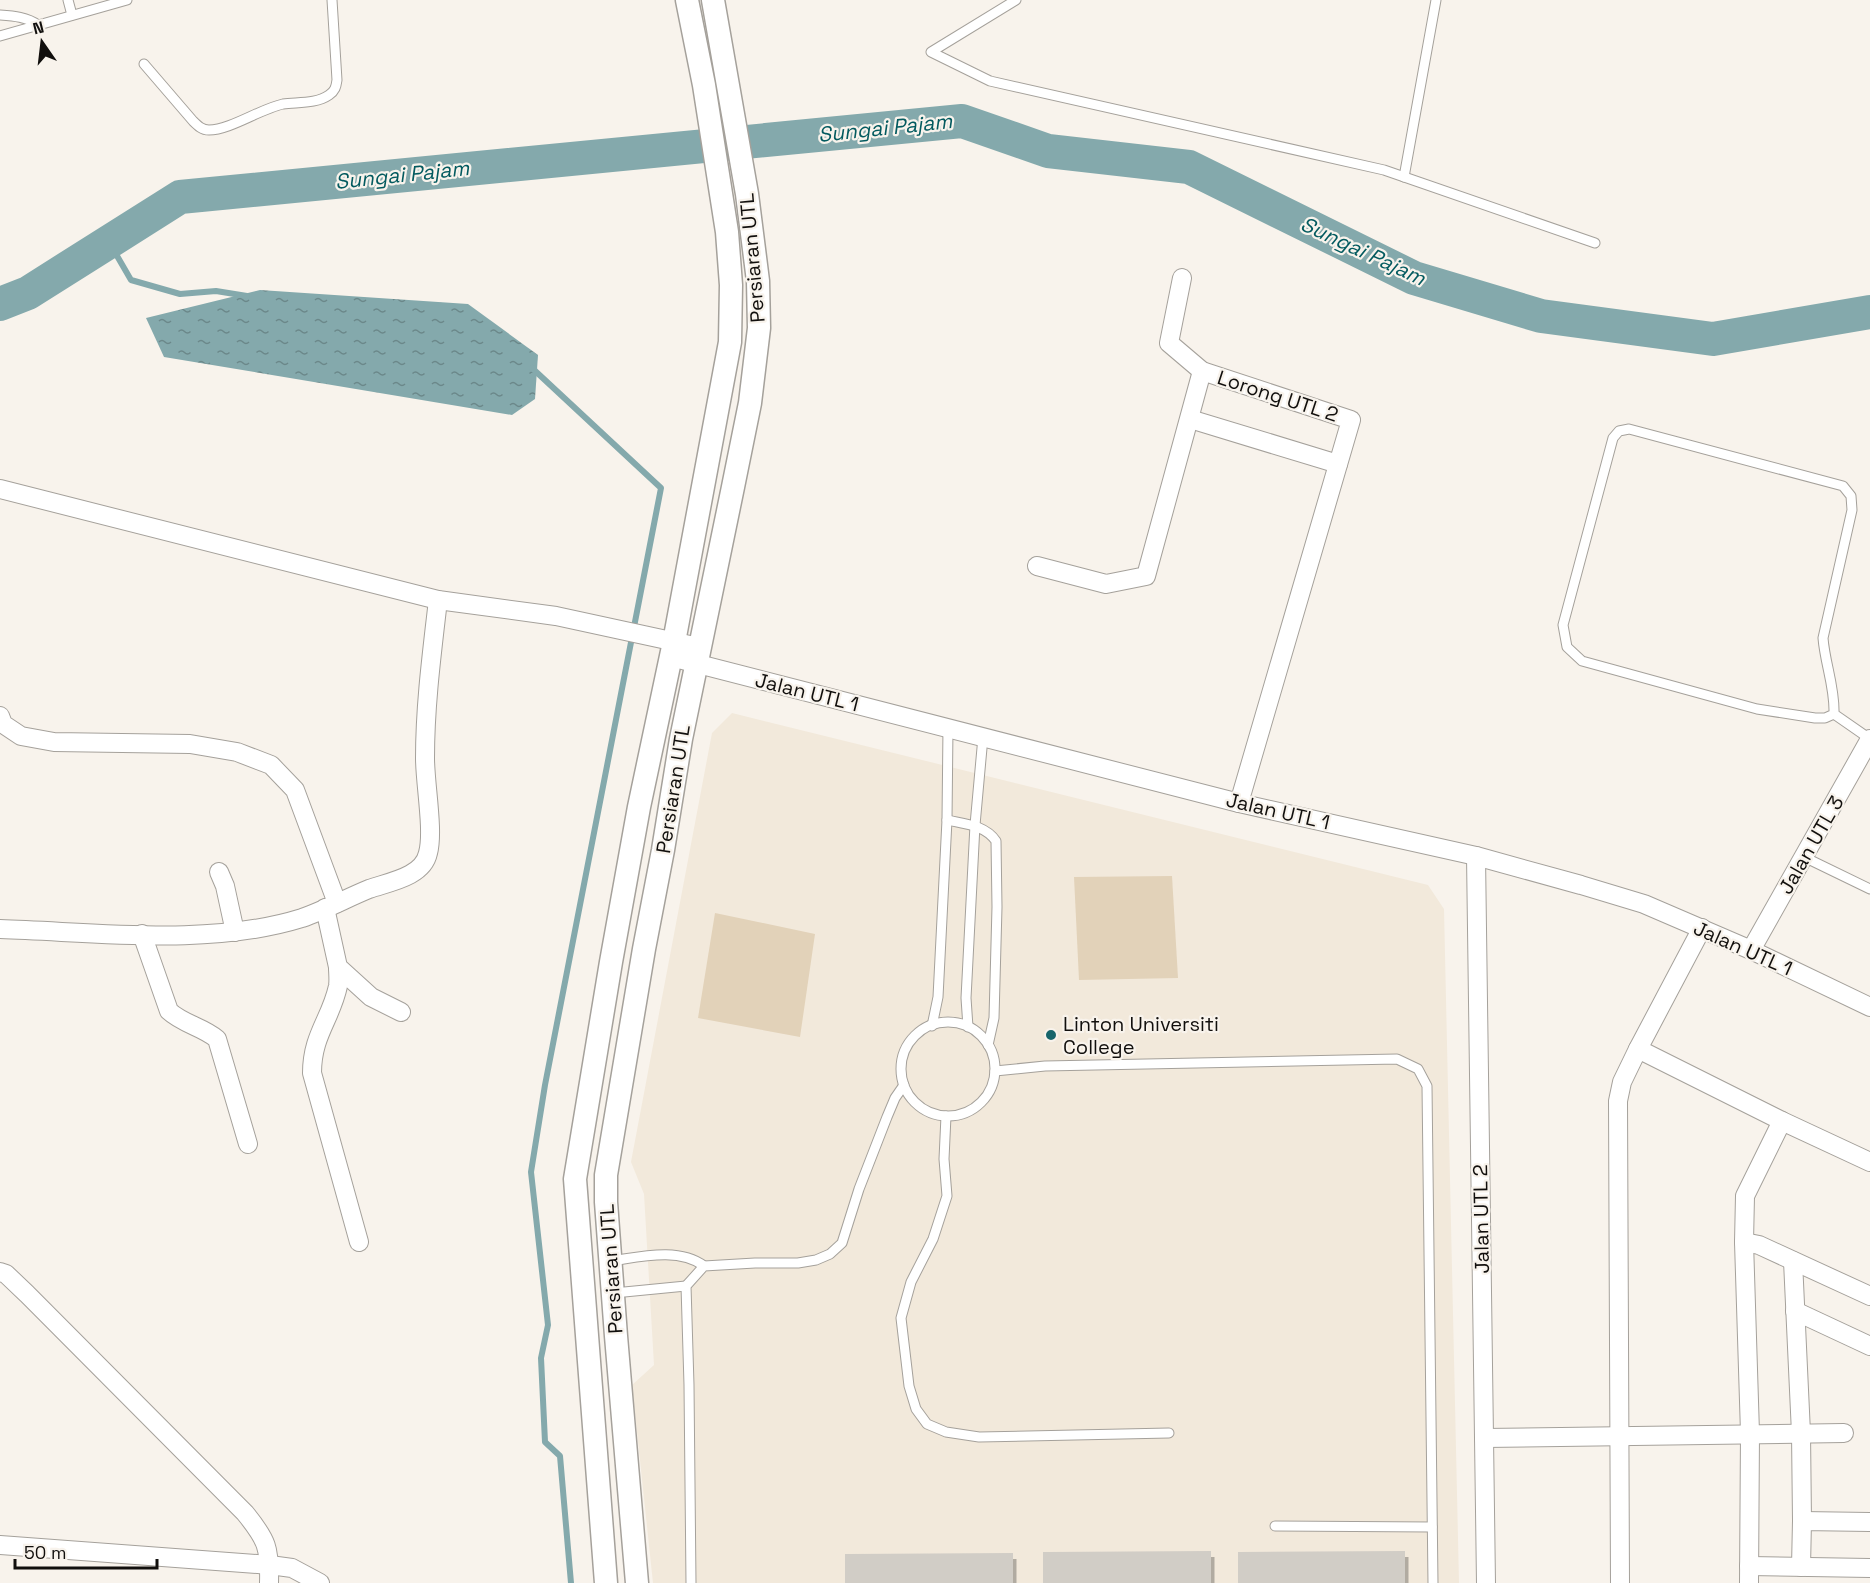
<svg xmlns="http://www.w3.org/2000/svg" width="1870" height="1583" viewBox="0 0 1870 1583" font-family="'Space Grotesk',sans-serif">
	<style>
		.built { fill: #f2e9db }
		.pitch { fill: #e2d2b9 }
		.water { fill: url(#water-ripples) }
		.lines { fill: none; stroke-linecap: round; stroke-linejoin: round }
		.stream { stroke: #84a9ac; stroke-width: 6 }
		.river { stroke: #84a9ac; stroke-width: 34 }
		.building { fill: #d1cdc6; filter: url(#shadow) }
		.service-casing { stroke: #a5a19b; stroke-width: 11 }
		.minor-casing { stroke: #a5a19b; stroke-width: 20 }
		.tertiary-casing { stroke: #a5a19b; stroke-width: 25 }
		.service { stroke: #fff; stroke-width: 9 }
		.minor { stroke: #fff; stroke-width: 18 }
		.tertiary { stroke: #fff; stroke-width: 22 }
		.poi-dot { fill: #17656b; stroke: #f8f3ec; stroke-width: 2 }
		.labels { text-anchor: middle; stroke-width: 4.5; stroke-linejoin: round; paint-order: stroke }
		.street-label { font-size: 20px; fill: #110f0d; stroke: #f8f3ec }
		.poi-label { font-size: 20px; fill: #110f0d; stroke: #f8f3ec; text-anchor: start }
		.water-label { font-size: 21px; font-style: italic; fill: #035a5f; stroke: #f8f3ec }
	</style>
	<defs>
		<pattern id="water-ripples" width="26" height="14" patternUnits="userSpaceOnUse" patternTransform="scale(1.5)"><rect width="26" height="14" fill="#84a9ac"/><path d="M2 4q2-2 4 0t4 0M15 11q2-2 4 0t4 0" fill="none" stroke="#6b888a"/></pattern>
		<filter id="shadow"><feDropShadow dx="3.5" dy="6" stdDeviation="0" flood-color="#0004"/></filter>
	</defs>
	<rect width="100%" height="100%" fill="#f8f3ec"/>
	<polygon class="built" points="732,713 1428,885 1444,909 1459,1583 653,1583 632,1385 654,1365 644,1194 631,1162 712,733"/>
	<g class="pitch">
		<polygon points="1172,876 1178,978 1079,980 1074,877"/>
		<polygon points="715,913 815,934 800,1037 698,1018"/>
	</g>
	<polygon class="water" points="260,290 468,304 538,355 535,399 512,415 164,357 146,318"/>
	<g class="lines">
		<g class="stream">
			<polyline points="109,242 131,280 180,294 216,291 247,296"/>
			<polyline points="532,368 661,488 545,1085 531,1172 548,1325 541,1358 545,1442 560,1456 571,1583"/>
		</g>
		<polyline class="river" points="0,304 28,293 180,197 962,121 1048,151 1189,167 1414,278 1541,316 1713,339 1870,312"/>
	</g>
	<g class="building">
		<polygon points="1211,1551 1211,1583 1043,1583 1043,1552"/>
		<polygon points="1405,1551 1405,1583 1238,1583 1238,1552"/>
		<polygon points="1013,1553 1013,1583 845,1583 845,1554"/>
	</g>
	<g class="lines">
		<g class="service-casing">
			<g id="service">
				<polyline points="68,0 72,15"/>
				<polyline points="1016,0 931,52 990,81 1384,170 1595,243"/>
				<path d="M0,15c14,1 27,2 38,10"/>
				<polyline points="0,36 127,0"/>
				<path d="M144,64l49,57c5,5 9,9 16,9 21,0 51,-21 74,-26 15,-2 33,0 46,-9 6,-4 7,-8 8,-15l-5,-80"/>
				<polyline points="1404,177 1436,0"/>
				<path d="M1834,714l-9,4h-10l-58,-9 -175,-48 -15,-14 -4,-22 50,-187 6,-7 10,-2 214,57 8,10 1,14 -29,128c2,26 12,49 11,76l36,25"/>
				<path d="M947,820c18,4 38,5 49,21l1,66 -3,111 -6,27"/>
				<polyline points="1804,857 1870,889"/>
				<circle cx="948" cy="1069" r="47"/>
				<polyline points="932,1026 938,997 947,820 948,728"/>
				<polyline points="968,1027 966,998 975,825 983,737"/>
				<polyline points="995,1071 1045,1066 1397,1059 1418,1069 1427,1086 1433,1583"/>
				<polyline points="946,1116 944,1159 947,1196 933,1239 911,1282 901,1318 909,1386 916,1409 927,1424 946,1432 979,1437 1169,1433"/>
				<path d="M611,1261c29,-4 68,-14 93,5"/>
				<polyline points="614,1293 686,1286"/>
				<polyline points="1275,1526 1432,1527"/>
				<polyline points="691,1583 689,1385 686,1286 704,1266 755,1263 798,1263 816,1260 830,1254 842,1243 859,1189 887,1117 895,1098 904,1085"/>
			</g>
		</g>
		<g class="minor-casing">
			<g id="minor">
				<polyline points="1182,278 1169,343 1202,371 1351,420 1239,803"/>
				<polyline points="1190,419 1338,464"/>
				<polyline points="0,489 438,600 556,616 699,647"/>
				<polyline points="1037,566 1106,584 1146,576 1202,371"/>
				<polyline points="671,657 1239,803 1476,856 1581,885 1644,904 1751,950 1870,1007"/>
				<polyline points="0,716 3,724 21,736 54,742 190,744 237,752 271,765 295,790 337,903"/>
				<polyline points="1476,856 1486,1583"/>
				<polyline points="219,872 225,886 235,932"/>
				<polyline points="325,908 338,967 371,997 401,1012"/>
				<path d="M0,929c97,3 209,18 302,-11 23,-8 45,-20 67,-29 20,-7 54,-12 59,-36 6,-22 -3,-69 -3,-95 0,-53 7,-106 13,-158"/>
				<path d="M142,934l27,77c14,13 34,16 48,28l31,105"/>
				<polyline points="1751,950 1870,739"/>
				<path d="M338,967c0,6 1,13 0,19 -7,33 -26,49 -26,87l47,169"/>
				<polyline points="1638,1049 1782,1121 1870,1162"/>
				<polyline points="1744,1242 1759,1245 1870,1296"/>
				<polyline points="1793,1261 1801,1433 1802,1521"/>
				<path d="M0,1272l6,2 21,20 218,219c22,27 25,35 24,70"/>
				<polyline points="1795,1311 1870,1346"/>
				<polyline points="1484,1438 1844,1433"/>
				<polyline points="0,1545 270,1565 292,1568 320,1583"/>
				<polyline points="1749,1566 1870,1568"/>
				<polyline points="1801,1567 1802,1521 1870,1522"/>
				<polyline points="1620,1583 1618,1101 1622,1082 1638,1049 1702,928"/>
				<polyline points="1749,1583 1750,1433 1744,1242 1745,1196 1782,1121"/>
			</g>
		</g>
		<g class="tertiary-casing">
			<g id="tertiary">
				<polyline points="606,1583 575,1179 611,962 639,807 674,642 730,342 731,285 727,232 704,85 687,0"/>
				<polyline points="637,1583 616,1336 606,1202 606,1175 644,949 663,850 681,739 733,487 750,403 759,328 758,281 747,194 713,0"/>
			</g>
		</g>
		<use href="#service" class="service"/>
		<use href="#minor" class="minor"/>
		<use href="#tertiary" class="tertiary"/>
	</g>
	<circle class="poi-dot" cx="1051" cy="1035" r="6"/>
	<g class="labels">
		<g class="street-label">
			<text transform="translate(752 258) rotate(-95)" y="7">Persiaran UTL</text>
			<text transform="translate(1278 396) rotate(18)" y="7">Lorong UTL 2</text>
			<text transform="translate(807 692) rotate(14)" y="7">Jalan UTL 1</text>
			<text transform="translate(673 789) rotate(-81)" y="7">Persiaran UTL</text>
			<text transform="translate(1278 811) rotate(13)" y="7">Jalan UTL 1</text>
			<text transform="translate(1811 845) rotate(-60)" y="7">Jalan UTL 3</text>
			<text transform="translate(1743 948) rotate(24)" y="7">Jalan UTL 1</text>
			<text transform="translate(1481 1219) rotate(-91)" y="7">Jalan UTL 2</text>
			<text transform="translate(611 1269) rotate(-94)" y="7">Persiaran UTL</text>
		</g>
		<g class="poi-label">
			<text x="1063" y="1031">Linton Universiti<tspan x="1063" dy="23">College</tspan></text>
		</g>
		<g class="water-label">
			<text transform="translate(885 128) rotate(-6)" y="7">Sungai Pajam</text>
			<text transform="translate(402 175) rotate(-6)" y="7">Sungai Pajam</text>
			<text transform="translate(1363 251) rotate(25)" y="7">Sungai Pajam</text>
		</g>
	</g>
	<g transform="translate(42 42) rotate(346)" stroke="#f8f3ec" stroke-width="4.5" paint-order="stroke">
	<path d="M0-4.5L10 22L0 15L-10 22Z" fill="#110f0d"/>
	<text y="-9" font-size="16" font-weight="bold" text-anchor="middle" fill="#110f0d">N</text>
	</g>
	<path d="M15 1559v9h142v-9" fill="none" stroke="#110f0d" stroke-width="3"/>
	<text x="24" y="1559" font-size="18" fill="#110f0d" stroke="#f8f3ec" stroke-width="4.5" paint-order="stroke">50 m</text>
</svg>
